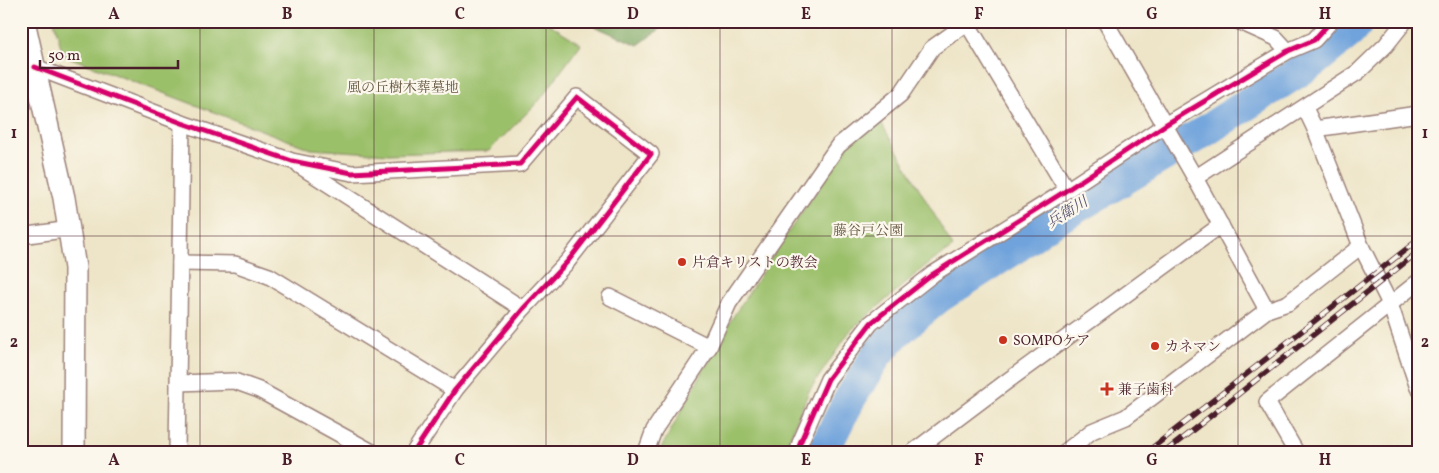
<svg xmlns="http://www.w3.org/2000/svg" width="1439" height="473" viewBox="0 0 1439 473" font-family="Vollkorn,'Noto Serif JP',serif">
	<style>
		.green { fill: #9bc06a; stroke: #72704a }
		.forest { fill: #7ca65e; stroke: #636244 }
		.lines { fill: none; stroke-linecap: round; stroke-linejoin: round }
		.river { stroke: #70a3dc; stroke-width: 32 }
		.street-casing { stroke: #9c827a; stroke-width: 18 }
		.secondary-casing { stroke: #9c827a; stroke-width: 24 }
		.street { stroke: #fff; stroke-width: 15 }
		.secondary { stroke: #fff; stroke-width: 21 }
		.rail-casing { stroke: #4a1f2b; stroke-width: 5.5 }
		.rail { stroke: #fbf7ec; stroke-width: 4; stroke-dasharray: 11; stroke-linecap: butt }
		.cycleway-casing { stroke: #fbf7ec; stroke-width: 8 }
		.cycleway { stroke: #d6006c; stroke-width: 5 }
		.grid { fill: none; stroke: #4a1f2b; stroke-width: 1; stroke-opacity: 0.55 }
		.poi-dot { fill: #c8321e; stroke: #fbf7ec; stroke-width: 2 }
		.labels { text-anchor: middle; stroke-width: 4.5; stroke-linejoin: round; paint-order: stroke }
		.park-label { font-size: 14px; fill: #665741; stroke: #fbf7ec }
		.poi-label { font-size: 14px; fill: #4a1f2b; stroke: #fbf7ec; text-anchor: start }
		.water-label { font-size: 15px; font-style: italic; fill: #595472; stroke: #fbf7ec }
		.neatline { fill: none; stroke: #4a1f2b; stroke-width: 2 }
		.grid-label { font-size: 16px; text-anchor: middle; font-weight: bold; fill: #4a1f2b }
	</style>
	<rect width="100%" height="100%" fill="#fbf7ec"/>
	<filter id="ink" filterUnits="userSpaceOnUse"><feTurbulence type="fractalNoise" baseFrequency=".02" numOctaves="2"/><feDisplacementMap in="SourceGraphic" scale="10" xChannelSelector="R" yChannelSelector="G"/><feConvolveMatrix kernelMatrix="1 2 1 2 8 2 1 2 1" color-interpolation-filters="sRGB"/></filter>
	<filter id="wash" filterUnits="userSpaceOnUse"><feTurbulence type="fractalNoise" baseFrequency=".0096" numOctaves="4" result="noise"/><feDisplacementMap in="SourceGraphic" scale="20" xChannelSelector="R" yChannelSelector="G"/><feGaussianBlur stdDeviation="1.12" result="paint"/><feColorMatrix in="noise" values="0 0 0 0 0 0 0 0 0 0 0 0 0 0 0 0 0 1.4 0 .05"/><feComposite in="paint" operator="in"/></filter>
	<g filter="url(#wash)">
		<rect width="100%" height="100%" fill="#eee5c8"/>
		<g class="green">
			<polygon points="54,21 545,21 581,44 539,101 489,151 388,154 311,149 63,55"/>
			<polygon points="879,119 953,247 924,267 850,331 809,391 784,452 659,452 731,320 785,237 849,143"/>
		</g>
		<polygon class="forest" points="582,21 671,21 638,45"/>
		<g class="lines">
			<polyline class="river" points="823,452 848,402 878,353 897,332 939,297 1011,251 1045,226 1202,133 1312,63 1350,32 1359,21"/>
		</g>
	</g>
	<g filter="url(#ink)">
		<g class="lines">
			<g class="street-casing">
				<g id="street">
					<polyline points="1105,21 1195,178 1267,310 1288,303 1361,246"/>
					<polyline points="1238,21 1276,38 1288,51"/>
					<polyline points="967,23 1067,190"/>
					<polyline points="35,67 182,123 292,161 352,173 520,164 577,97 651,154 568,261 523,309 455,390 414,452"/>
					<polyline points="1305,108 1315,129 1361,246 1390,304 1418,388"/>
					<polyline points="1315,129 1418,114"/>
					<polyline points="300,166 523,309"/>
					<polyline points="1195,178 1358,72 1386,45 1405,21"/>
					<polyline points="21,236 70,229"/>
					<polyline points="180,263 235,264 269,276 455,390"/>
					<polyline points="610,297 709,347"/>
					<polyline points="178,383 234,381 259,390 372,452"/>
					<polyline points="177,452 182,123"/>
					<polyline points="646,452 654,430 709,347 729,303 838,146 901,94 932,48 970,21"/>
					<polyline points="798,452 800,443 828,379 871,323 933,274 1067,190 1165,125 1288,51 1314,40 1331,21"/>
					<polyline points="913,452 1006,382 1221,225"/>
					<polyline points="1065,452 1092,431 1126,417 1267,310"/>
					<polyline points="1296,452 1267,402 1418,282"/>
				</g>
			</g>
			<g class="secondary-casing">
				<polyline id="secondary" points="24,21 64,198 75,268 74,452"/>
			</g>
			<use href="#street" class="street"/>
			<use href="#secondary" class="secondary"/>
			<g class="rail-casing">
				<g id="rail">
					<polyline points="1147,452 1418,240"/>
					<polyline points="1165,452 1418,252"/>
				</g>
			</g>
			<use href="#rail" class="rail"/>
			<g class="cycleway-casing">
				<g id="cycleway">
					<polyline points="35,67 182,123 292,161 352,173 520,164 577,97 651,154 568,261 523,309 455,390 414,452"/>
					<polyline points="798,452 800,443 828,379 871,323 933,274 1067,190 1165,125 1288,51 1314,40 1331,21"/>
				</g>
			</g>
			<use href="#cycleway" class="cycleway"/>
		</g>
	</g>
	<path class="grid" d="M200,21v431M374,21v431M546,21v431M720,21v431M892,21v431M1066,21v431M1238,21v431M21,236h1397"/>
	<g class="poi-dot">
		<circle cx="682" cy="262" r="5"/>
		<circle cx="1003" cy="340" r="5"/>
		<circle cx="1155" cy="346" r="5"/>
		<path d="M1104.5 381.5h5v5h5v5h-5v5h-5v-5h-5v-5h5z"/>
	</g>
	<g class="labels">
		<g class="park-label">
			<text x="403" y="92">風の丘樹木葬墓地</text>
			<text x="868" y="235">藤谷戸公園</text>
		</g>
		<g class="poi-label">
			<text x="692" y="267">片倉キリストの教会</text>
			<text x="1013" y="345">SOMPOケア</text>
			<text x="1165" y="351">カネマン</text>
			<text x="1118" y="394">兼子歯科</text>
		</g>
		<g class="water-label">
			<text transform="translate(1067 212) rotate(-32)" y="5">兵衛川</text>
		</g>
	</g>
	<rect width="1439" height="473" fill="none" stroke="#fbf7ec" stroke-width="55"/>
	<path d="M40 60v8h138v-8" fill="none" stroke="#4a1f2b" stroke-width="2.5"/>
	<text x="48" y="60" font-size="15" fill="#4a1f2b" stroke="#fbf7ec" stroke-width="4" paint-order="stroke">50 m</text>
	<rect x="28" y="28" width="1384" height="418" class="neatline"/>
	<g class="grid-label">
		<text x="114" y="19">A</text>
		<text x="287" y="19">B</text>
		<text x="460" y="19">C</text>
		<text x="633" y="19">D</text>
		<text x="806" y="19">E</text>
		<text x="979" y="19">F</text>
		<text x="1152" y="19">G</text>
		<text x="1325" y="19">H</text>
		<text x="14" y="138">1</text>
		<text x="1425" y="138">1</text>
		<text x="14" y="347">2</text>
		<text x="1425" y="347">2</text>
		<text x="114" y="465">A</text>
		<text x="287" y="465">B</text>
		<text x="460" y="465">C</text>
		<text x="633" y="465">D</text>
		<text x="806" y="465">E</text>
		<text x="979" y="465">F</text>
		<text x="1152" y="465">G</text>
		<text x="1325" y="465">H</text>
	</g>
</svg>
